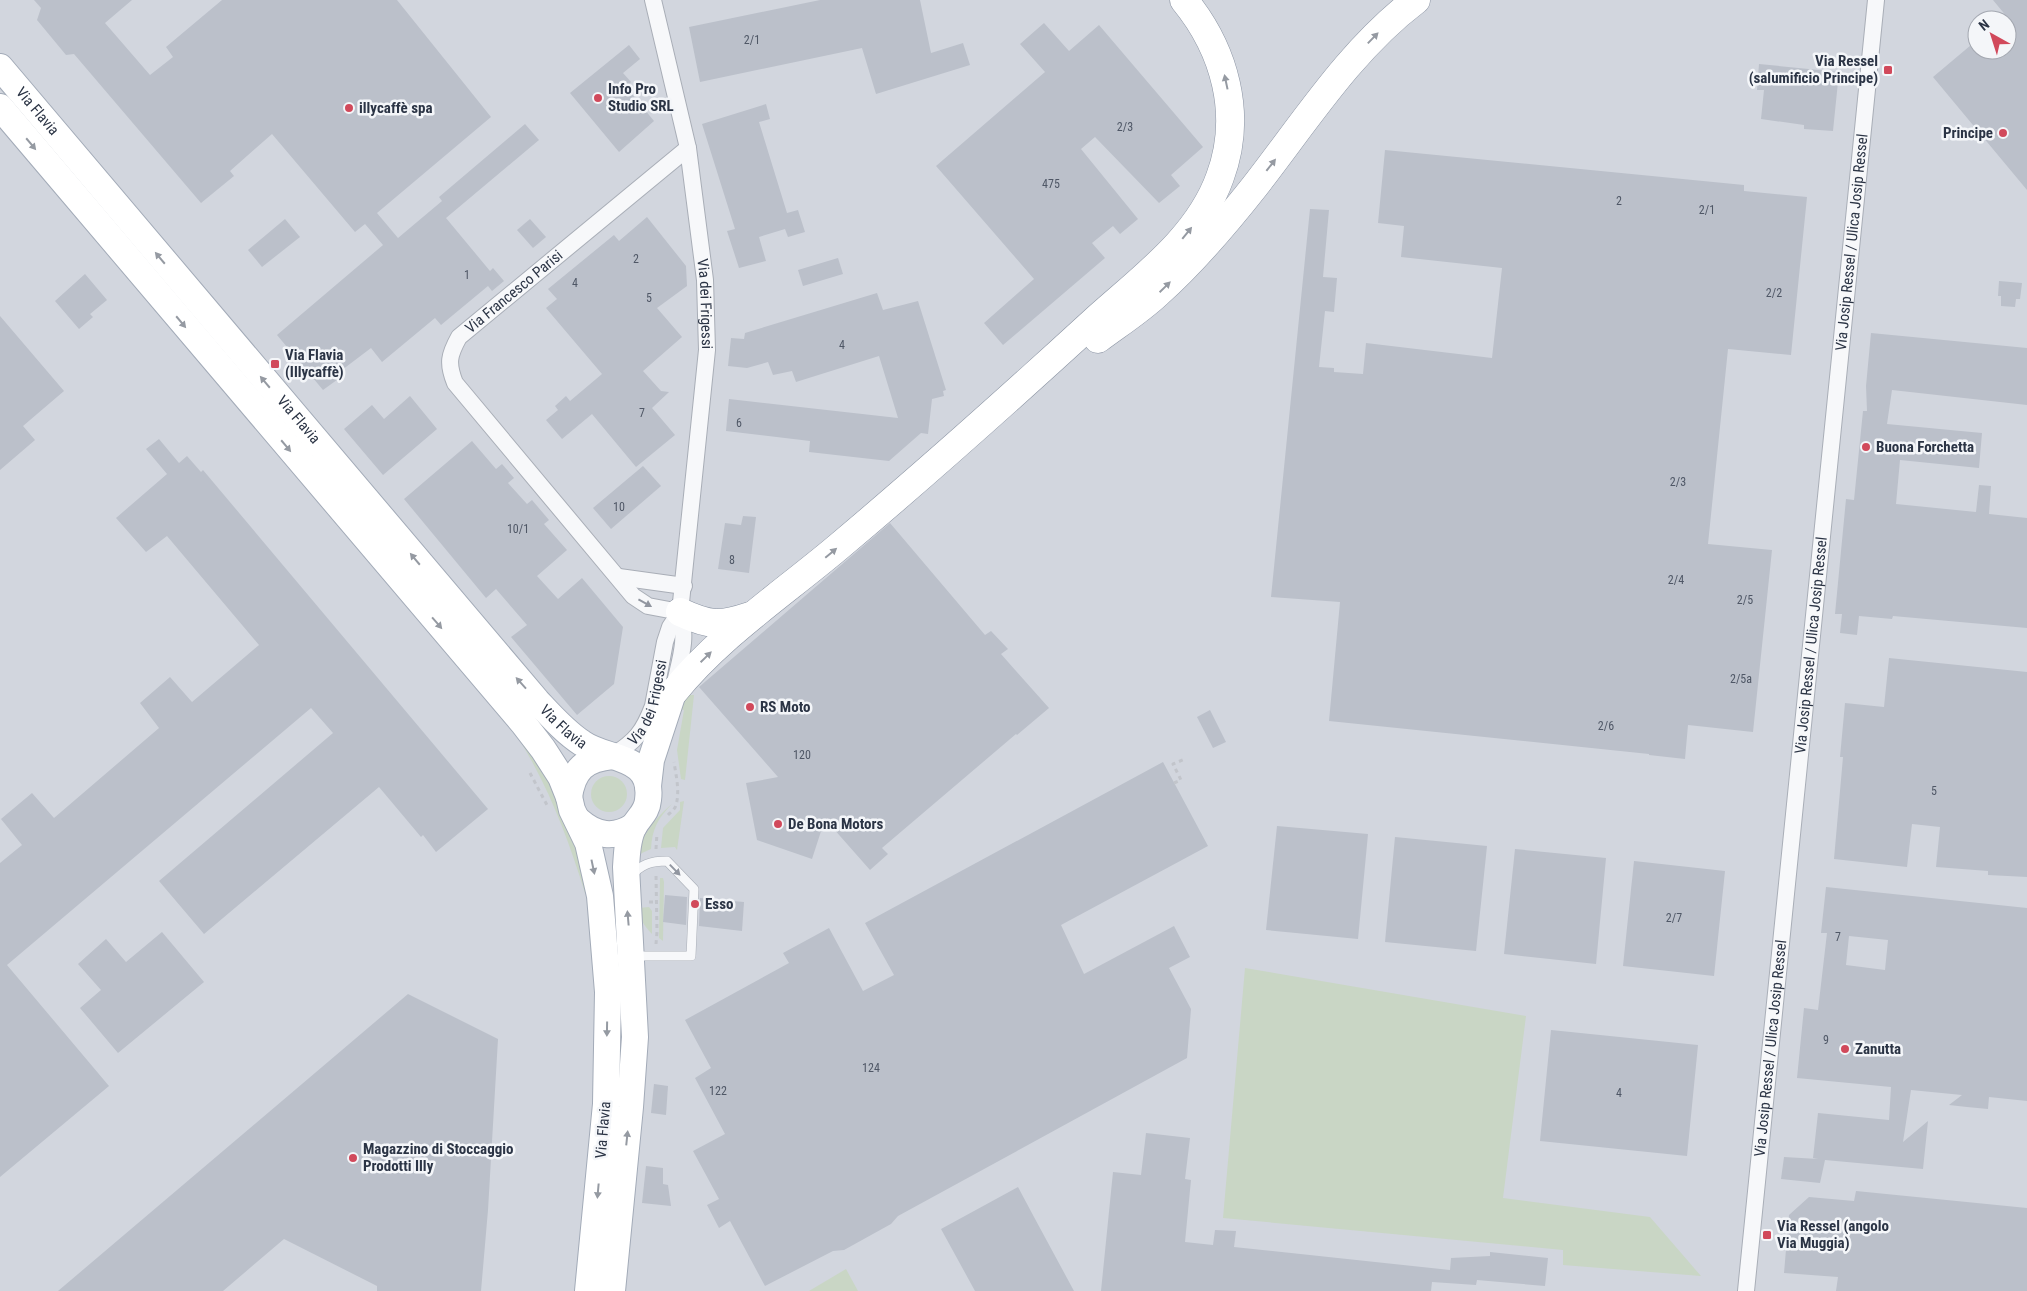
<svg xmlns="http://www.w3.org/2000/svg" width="2027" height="1291" viewBox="0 0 2027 1291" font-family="'Roboto Condensed',sans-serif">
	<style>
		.built { fill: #d2d6de; fill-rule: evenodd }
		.green { fill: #c9d6c5 }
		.building { fill: #bbc0ca; fill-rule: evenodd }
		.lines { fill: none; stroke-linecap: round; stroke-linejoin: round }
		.lane-casing { stroke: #a9aeb7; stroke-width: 10 }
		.street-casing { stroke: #a9aeb7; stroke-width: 18 }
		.primary-casing { stroke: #a3abb8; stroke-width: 28 }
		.highway-casing { stroke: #8b94a3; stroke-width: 29 }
		.path { stroke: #c2c5cb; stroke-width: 3; stroke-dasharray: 4 4; stroke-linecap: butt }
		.lane { stroke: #f7f8fa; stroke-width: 9 }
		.street { stroke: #f7f8fa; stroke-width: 16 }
		.primary { stroke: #fff; stroke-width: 26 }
		.highway { stroke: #fff; stroke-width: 28 }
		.oneway { fill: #959aa2 }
		.oneway2 { fill: #9196a0 }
		.poi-dot { fill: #d1495b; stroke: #f4f6f9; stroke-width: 2 }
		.labels { text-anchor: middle; stroke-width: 5; stroke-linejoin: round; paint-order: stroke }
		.number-label { font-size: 12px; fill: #4f5766 }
		.poi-label { font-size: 15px; font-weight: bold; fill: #2b3445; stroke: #f4f6f9; text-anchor: start }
		.street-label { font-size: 15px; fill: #2b3445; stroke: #f4f6f9 }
	</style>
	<rect width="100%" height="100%" fill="#e4e7ec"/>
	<path class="built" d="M0,0h2027v1291h-2027zM1977,20h30v30h-30z"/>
	<g class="green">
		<polygon points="680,695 694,695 685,780 681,779 677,750 684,710 676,708"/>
		<path d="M520,734l36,59c0,26 13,30 21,50 5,16 8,33 12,50h-4c-17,-55 -37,-108 -68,-157z"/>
		<circle cx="609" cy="794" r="18"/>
		<polygon points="684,801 677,850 675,847 661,848 663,828 680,810 680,802"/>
		<path d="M672,804c-14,14 -20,25 -21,45l-9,4 -8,8c8,-25 17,-39 38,-57z"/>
		<polygon points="660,878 663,878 664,882 663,941 659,938"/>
		<path d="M649,907l3,4v23c-8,-8 -12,-15 -14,-26z"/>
		<polygon points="1245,968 1526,1016 1503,1198 1650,1217 1701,1276 1563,1265 1563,1250 1223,1218"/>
		<polygon points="846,1269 858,1291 809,1291"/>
	</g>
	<g class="building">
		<polygon points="34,0 132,0 105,23 150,75 173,57 166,47 222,0 397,0 491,117 377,213 398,238 442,201 439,197 525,124 539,140 446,218 490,271 493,268 504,281 492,291 488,286 441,325 435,318 382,362 371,348 338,373 341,377 323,390 277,335 383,245 365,224 355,232 272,134 230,171 234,176 201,203 74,54 66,55 37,20 41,8"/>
		<polygon points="820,0 920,0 931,53 963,43 970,65 876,94 862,48 700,82 689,27"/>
		<polygon points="1993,0 2027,0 2027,190 1933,77 1977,40 1977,50 2007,50 2007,17"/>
		<polygon points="1044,23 1069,51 1099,25 1203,147 1171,175 1180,186 1159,203 1095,137 1081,149 1138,219 1120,234 1113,226 1092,243 1105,258 1003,345 984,323 1034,279 936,166 1045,72 1020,44"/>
		<polygon points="629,45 640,59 623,73 631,82 626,87 654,121 619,152 570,93"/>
		<polygon points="1759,64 1839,72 1833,131 1804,129 1804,125 1761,119 1764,90 1757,90"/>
		<polygon points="766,104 770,119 759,122 787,213 798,210 805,232 788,237 785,229 759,237 766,261 739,268 727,231 735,229 702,124"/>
		<polygon points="1385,150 1744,185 1744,191 1807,197 1791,355 1728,349 1708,544 1772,550 1753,732 1688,725 1685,759 1649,755 1649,754 1329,721 1340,602 1271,597 1310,209 1329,210 1323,277 1337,278 1334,312 1325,311 1319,367 1334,368 1334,372 1363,374 1366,343 1492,358 1502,268 1401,257 1404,226 1378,223"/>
		<polygon points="647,217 686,266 687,286 657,308 682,337 643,371 661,391 669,392 652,408 675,435 636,467 592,414 562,439 546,420 558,410 555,406 566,396 570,401 602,374 546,308 557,299 548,289 614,235 619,241"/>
		<polygon points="285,219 300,237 262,267 248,250"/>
		<polygon points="530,219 546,237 533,248 517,230"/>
		<polygon points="838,258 843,274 803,286 798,270"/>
		<polygon points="85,274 107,300 90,314 93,317 79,329 55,301"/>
		<polygon points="1999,281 2022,283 2020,299 2016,299 2015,307 2001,306 2001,296 1998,296"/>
		<polygon points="877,293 883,310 918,301 946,390 943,391 944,396 932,399 928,434 921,433 889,461 809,452 810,441 726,431 729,399 898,418 879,356 796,382 792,371 773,375 768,362 747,368 728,366 731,338 744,339 745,333"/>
		<polygon points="0,316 64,391 23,426 35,440 0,470"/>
		<polygon points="1871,333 2027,348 2027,405 1892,390 1887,424 1982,433 1979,468 1900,460 1896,504 1976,512 1979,485 1991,486 1989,514 2027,518 2027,628 1893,616 1892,619 1859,616 1857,635 1840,633 1842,614 1835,614 1846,499 1854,500 1863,411 1867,411 1866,386"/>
		<polygon points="410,396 437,429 383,475 344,429 372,405 384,419"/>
		<polygon points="159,439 179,463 187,456 201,472 203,470 488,809 436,852 423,835 421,837 379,787 204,934 159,881 333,733 311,708 7,965 109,1086 0,1177 0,863 22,845 1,819 32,793 54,818 159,728 140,703 170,677 192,702 259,645 167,536 146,552 116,518 167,474 146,449"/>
		<polygon points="472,441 496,469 502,464 514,478 508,483 527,504 532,500 549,520 544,524 567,550 537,576 558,599 582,578 623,627 614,684 577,715 511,637 527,625 496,589 486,598 404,499"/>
		<polygon points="643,466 661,486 611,529 593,508"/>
		<polygon points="743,516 756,517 749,573 718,569 725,523 741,525"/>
		<polygon points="890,523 985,635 991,631 1008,649 1001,654 1049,708 1017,735 1016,734 882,848 888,854 870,870 825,819 812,859 757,840 746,783 778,777 699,687"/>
		<polygon points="1889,658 2027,672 2027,877 1988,875 1988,871 1936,867 1940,827 1912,824 1907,867 1834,859 1843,757 1840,757 1845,703 1884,707"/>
		<polygon points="1210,710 1226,742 1213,748 1197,717"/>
		<polygon points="1163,762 1208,846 1061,925 1084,974 1174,926 1190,957 1169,968 1191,1009 1187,1058 898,1216 891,1224 844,1250 833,1251 765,1286 730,1221 719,1228 707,1205 719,1199 693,1151 725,1134 695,1078 711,1068 685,1020 789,963 783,953 829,928 863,991 894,975 865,923"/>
		<polygon points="1277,826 1368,834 1358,939 1266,930"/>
		<polygon points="1395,837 1487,846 1476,951 1385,942"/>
		<polygon points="1515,849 1606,858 1596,964 1504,954"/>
		<polygon points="1634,861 1725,871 1714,976 1623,966"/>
		<path d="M1826,887l201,21v193l-38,-4 -1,12 -21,-2 -18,-2 13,-10 -51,-5 -8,52 25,-21 -5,48 -98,-9 -5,23 -39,-4 3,-22 34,2 -5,-1 5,-45 71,7 2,-33 -94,-9 7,-70 14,2 9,-77h-6zM1849,936l39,4 -3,30 -39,-5z"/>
		<polygon points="665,895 687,897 686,925 663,922"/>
		<polygon points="700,898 744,902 742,931 699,926"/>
		<polygon points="162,932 204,982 118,1053 80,1008 101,990 78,964 106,939 126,962"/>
		<polygon points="408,994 498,1039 488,1210 481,1291 377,1291 377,1286 284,1239 223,1291 58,1291"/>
		<polygon points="1551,1030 1698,1045 1687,1156 1540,1141"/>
		<polygon points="654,1084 668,1086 666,1115 651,1113"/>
		<polygon points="1146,1133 1190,1138 1185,1179 1191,1180 1185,1242 1213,1245 1215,1230 1236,1231 1234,1247 1450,1270 1451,1258 1490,1256 1490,1252 1548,1258 1545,1286 1477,1280 1476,1285 1432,1282 1431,1291 1101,1291 1113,1172 1141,1175"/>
		<polygon points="646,1166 663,1168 663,1184 668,1185 671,1206 642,1203"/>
		<polygon points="1018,1187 1034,1217 1074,1291 975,1291 941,1229"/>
		<polygon points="1856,1191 2027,1208 2027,1291 1836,1291 1838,1277 1784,1273 1789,1215 1809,1197 1854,1201"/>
	</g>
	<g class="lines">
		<g class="lane-casing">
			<path id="lane" d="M631,877c9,-13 21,-16 36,-16l27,28 -3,67h-57"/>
		</g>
		<g class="street-casing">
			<g id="street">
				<path id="s1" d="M653,0l35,148 17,132 2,70 -27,262c8,28 0,47 -6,75"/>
				<polyline points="619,577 684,586"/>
				<path id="s2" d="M680,612l-32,-6 -15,-10 -178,-213c-8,-20 -6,-28 4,-46l229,-189"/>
				<path id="s3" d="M612,756c24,-15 31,-24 41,-50l12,-64 5,-15 10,-15"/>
				<path id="s4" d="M1746,1291l130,-1291"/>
			</g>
		</g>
		<g class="primary-casing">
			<g id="primary">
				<path id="s5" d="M0,67l537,634c14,15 28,31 45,42 25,18 72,11 66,57 -1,12 -8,16 -14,26 -7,12 -7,28 -8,41l9,170 -5,70 -18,184"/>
				<polyline points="0,107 523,723 543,749 561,777 569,797 572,810 588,843 600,896 608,992 606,1104 588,1291"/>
				<polyline points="648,786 651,760 673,693"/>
				<path d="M569,797c4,-28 16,-38 43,-41"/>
				<path d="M579,821c17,15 35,18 55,5"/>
			</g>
		</g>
		<g class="highway-casing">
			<g id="highway">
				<path d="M1098,339c20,-15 42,-29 60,-46 36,-32 67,-69 97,-107 50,-64 95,-136 161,-186"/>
				<path d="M680,612c30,14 40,14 70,4"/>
				<path d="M673,693c46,-57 108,-98 164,-145 87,-73 172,-149 256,-226 46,-42 105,-83 127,-145 23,-62 5,-127 -36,-177"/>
			</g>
		</g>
		<g class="path">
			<polyline points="530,773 548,807"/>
			<polyline points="1174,783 1181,780 1173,764 1185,759"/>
			<path d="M668,815c3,-3 7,-6 8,-10 4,-13 0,-30 -2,-43"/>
			<polyline points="656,849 657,833"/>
			<polyline points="649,902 656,902"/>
			<polyline points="656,944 657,932 656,875"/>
		</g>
		<use href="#lane" class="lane"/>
		<use href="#street" class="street"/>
		<use href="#primary" class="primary"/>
		<use href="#highway" class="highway"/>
	</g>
	<defs><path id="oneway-solid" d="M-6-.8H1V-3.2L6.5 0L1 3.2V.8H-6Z" transform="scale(1.25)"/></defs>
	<g class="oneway">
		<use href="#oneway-solid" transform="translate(1373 38) rotate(-46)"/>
		<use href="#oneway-solid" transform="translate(1226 82) rotate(-102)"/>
		<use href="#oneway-solid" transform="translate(31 144) rotate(50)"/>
		<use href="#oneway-solid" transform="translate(1271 165) rotate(-52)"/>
		<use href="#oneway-solid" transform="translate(1187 233) rotate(-51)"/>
		<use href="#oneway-solid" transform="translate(160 258) rotate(-130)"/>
		<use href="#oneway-solid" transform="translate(1165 287) rotate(-44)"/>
		<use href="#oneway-solid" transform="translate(181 322) rotate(50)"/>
		<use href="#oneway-solid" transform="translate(265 382) rotate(-130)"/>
		<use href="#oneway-solid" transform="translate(286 446) rotate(50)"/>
		<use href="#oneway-solid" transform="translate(831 553) rotate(-40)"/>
		<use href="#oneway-solid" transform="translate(415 559) rotate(-130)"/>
		<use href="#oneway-solid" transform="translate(437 623) rotate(49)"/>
		<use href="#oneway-solid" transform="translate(706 657) rotate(-44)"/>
		<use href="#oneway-solid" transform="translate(521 683) rotate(-132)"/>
		<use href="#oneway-solid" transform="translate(593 867) rotate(78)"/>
		<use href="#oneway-solid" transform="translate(628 918) rotate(-95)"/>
		<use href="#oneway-solid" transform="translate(607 1029) rotate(91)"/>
		<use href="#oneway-solid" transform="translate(627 1138) rotate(-84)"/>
		<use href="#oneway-solid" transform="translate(598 1191) rotate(95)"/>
	</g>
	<g class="oneway2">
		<use href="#oneway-solid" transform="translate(645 603) rotate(29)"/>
		<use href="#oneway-solid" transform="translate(675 870) rotate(46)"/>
	</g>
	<g class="poi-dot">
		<rect x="1883" y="65" width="10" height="10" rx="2.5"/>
		<circle cx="598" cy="98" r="5"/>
		<circle cx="349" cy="108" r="5"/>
		<circle cx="2003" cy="133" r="5"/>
		<rect x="270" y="359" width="10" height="10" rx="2.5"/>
		<circle cx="1866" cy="447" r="5"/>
		<circle cx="750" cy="707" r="5"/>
		<circle cx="778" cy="824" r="5"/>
		<circle cx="695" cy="904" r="5"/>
		<circle cx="1845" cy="1049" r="5"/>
		<circle cx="353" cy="1158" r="5"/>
		<rect x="1762" y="1230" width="10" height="10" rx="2.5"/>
	</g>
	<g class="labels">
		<g class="number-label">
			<text x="752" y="44">2/1</text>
			<text x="1125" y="131">2/3</text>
			<text x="1051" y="188">475</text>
			<text x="1619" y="205">2</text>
			<text x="1707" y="214">2/1</text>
			<text x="636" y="263">2</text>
			<text x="467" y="279">1</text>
			<text x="575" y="287">4</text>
			<text x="1774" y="297">2/2</text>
			<text x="649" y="302">5</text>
			<text x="842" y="349">4</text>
			<text x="642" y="417">7</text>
			<text x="739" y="427">6</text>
			<text x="1678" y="486">2/3</text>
			<text x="619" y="511">10</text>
			<text x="518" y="533">10/1</text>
			<text x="732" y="564">8</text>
			<text x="1676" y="584">2/4</text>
			<text x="1745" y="604">2/5</text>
			<text x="1741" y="683">2/5a</text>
			<text x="1606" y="730">2/6</text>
			<text x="802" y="759">120</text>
			<text x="1934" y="795">5</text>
			<text x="1674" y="922">2/7</text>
			<text x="1838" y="941">7</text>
			<text x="1826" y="1044">9</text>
			<text x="871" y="1072">124</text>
			<text x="718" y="1095">122</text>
			<text x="1619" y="1097">4</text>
		</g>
		<g class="poi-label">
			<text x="1878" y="66" text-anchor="end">Via Ressel<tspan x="1878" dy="17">(salumificio Principe)</tspan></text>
			<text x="608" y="94">Info Pro<tspan x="608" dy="17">Studio SRL</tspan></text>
			<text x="359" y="113">illycaffè spa</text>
			<text x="1993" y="138" text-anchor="end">Principe</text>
			<text x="285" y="360">Via Flavia<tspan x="285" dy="17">(Illycaffè)</tspan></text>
			<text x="1876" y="452">Buona Forchetta</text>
			<text x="760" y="712">RS Moto</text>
			<text x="788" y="829">De Bona Motors</text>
			<text x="705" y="909">Esso</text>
			<text x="1855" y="1054">Zanutta</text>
			<text x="363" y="1154">Magazzino di Stoccaggio<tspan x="363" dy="17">Prodotti Illy</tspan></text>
			<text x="1777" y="1231">Via Ressel (angolo<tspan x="1777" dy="17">Via Muggia)</tspan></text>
		</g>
		<g class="street-label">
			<text dy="5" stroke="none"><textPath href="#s5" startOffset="58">Via Flavia</textPath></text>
			<text dy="5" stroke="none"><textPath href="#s4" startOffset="1054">Via Josip Ressel / Ulica Josip Ressel</textPath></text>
			<text dy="5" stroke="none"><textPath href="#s2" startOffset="448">Via Francesco Parisi</textPath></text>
			<text dy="5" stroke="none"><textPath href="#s1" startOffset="309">Via dei Frigessi</textPath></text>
			<text dy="5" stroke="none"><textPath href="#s5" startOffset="462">Via Flavia</textPath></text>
			<text dy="5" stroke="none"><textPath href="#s4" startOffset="649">Via Josip Ressel / Ulica Josip Ressel</textPath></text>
			<text dy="5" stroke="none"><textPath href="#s3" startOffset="68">Via dei Frigessi</textPath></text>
			<text dy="5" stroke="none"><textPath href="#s5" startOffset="868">Via Flavia</textPath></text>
			<text dy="5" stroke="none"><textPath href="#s4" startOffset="244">Via Josip Ressel / Ulica Josip Ressel</textPath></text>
			<text transform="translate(603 1130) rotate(-85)" y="5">Via Flavia</text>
		</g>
	</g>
	<g transform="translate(1992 35) rotate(321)"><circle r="24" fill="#f4f6f9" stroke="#a4a8b1"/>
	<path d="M0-4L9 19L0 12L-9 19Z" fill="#d1495b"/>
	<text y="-8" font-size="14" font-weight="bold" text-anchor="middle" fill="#2b3445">N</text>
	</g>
</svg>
